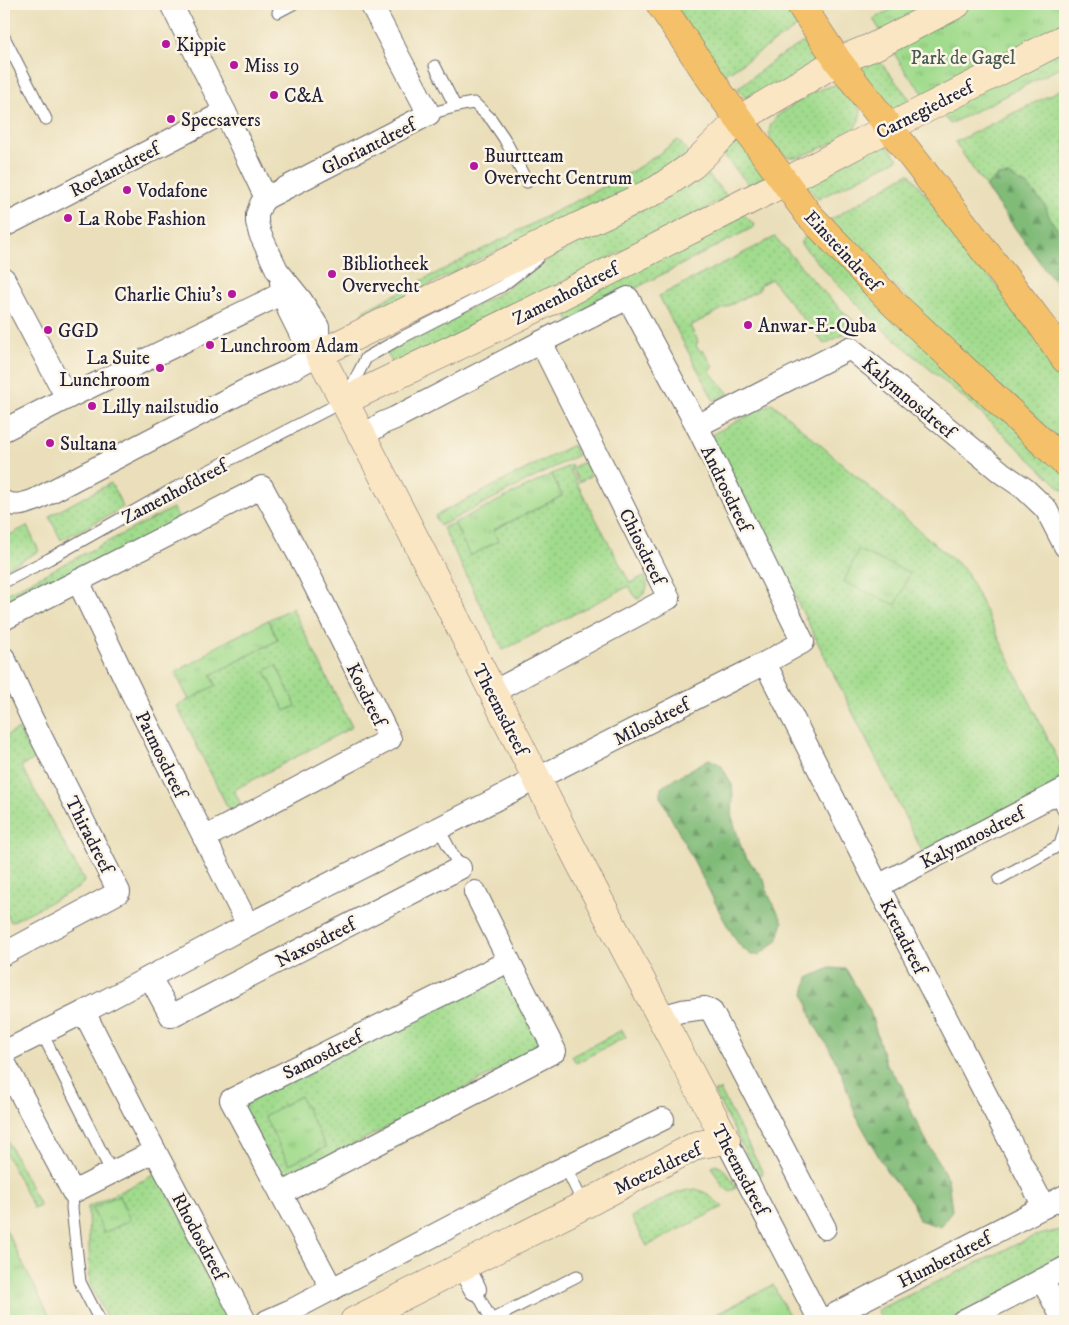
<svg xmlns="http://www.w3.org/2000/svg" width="1069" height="1325" viewBox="0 0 1069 1325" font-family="'IM FELL DW Pica',serif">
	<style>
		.grass { fill: url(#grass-dots); stroke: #627e64 }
		.forest { fill: url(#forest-firs); stroke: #516e5a }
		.park { fill: url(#park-tufts); stroke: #627e64 }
		.garden { fill: #a1db8d; stroke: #627e64 }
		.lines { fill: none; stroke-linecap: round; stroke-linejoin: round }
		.lane-casing { stroke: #686467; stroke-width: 13 }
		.street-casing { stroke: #686467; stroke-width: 24 }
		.secondary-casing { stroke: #686467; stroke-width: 29 }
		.primary-casing { stroke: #686467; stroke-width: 29 }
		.lane { stroke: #fff; stroke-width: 11 }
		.street { stroke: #fff; stroke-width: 22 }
		.secondary { stroke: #fbe6c4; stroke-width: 28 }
		.primary { stroke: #f4c16b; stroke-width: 28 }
		.poi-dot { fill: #b5179e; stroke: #fcf5e5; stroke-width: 2 }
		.labels { text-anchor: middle; stroke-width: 5; stroke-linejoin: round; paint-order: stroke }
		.poi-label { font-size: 19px; fill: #22223b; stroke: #fcf5e5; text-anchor: start }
		.park-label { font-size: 19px; fill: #485a54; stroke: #fcf5e5 }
		.street-label { font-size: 19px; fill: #22223b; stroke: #fcf5e5 }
	</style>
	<defs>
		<pattern id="grass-dots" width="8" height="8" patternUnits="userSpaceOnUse" patternTransform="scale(1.25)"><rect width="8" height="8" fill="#a1db8d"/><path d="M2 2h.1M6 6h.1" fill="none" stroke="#8abc7b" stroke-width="1.8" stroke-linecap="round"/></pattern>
		<pattern id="forest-firs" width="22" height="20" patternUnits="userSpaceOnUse" patternTransform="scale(1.25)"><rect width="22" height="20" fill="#80bb78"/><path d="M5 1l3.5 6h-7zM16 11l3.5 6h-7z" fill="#689864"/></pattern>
		<pattern id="park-tufts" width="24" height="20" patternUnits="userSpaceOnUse" patternTransform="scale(1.25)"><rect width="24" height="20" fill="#a1db8d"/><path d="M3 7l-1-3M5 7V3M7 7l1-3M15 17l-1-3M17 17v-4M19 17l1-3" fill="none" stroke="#8abc7b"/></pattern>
	</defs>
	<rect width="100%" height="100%" fill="#fcf5e5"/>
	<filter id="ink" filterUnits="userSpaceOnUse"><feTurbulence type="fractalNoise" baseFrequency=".02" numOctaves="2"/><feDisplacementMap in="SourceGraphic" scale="10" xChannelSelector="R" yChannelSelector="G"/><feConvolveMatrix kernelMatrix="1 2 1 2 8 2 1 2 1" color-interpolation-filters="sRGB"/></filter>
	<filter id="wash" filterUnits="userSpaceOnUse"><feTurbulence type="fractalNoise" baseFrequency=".0096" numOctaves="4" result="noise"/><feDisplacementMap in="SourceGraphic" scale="20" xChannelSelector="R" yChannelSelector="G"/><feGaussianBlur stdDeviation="1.12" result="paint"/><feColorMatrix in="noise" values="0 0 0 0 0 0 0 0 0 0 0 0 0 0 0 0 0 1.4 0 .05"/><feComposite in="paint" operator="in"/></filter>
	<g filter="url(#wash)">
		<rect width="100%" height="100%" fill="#eadfba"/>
		<g class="grass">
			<polygon points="673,4 789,4 803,23 723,76"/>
			<polygon points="812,37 830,62 750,104 738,88 777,58"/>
			<polygon points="876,57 913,103 891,114 856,67"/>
			<polygon points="834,85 844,87 861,111 859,120 854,129 837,141 800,157 789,157 778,151 771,142 769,132 771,124 778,115 813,92"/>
			<polygon points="1062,89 1065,98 1065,296 975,172 955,142"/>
			<polygon points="735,131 768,176 750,186 722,154"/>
			<polygon points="678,140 689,153 639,186 484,257 366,317 363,311 628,174 656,156"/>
			<polygon points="884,141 898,159 818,199 806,185"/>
			<polygon points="704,170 728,197 395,368 386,351 500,293 554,256 660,200"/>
			<polygon points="909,173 1065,373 1065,445 941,333 830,220"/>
			<polygon points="743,214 755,225 752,228 570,322 564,311 578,299"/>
			<polygon points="812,230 1065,474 1065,492 973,406 884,330 840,287 800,243"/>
			<polygon points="775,237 820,288 859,327 824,344 771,279 760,285 759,290 690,326 698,341 696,346 700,351 704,351 713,367 709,371 729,394 714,401 659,296"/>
			<polygon points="772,403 966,571 1065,774 1065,786 924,855 794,595 711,435"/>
			<polygon points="573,445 578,455 440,526 435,516"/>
			<path d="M583,462l3,2 5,10 -1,2 -11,6 -7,-13 -2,1 60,113 12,-6h3c5,8 1,17 -7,22l-2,-1 -7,-12 -126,64 -60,-122 11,-5 16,32 23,-25 69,-34 -10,-22 19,-9 1,3z"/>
			<polygon points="111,483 123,507 110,515 61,540 50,518 51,515"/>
			<polygon points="173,508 181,522 4,613 4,595"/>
			<polygon points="27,526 39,551 4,570 4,538"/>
			<polygon points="292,608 352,727 234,790 241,805 229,810 177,706 216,685 211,675 278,640 268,620"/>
			<polygon points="19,729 25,743 31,747 35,758 35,759 21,766 83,878 84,882 78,888 11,922 4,909 4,737"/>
			<polygon points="503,971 545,1047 282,1181 240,1103"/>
			<polygon points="622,1030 626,1037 576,1063 572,1056"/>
			<polygon points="720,1090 763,1173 758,1176 714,1092"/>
			<polygon points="4,1134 40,1206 34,1209 4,1150"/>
			<path d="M715,1165c12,3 15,13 21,22l-1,2 -6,2 -6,-4 -11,-20z"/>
			<polygon points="158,1173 235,1321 108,1321 90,1284 88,1207"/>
			<path d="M696,1189l10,4 17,14 -76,39 -16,-29c20,-10 43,-27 65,-28z"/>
			<polygon points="1065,1229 1065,1261 948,1321 883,1321 877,1310 1034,1236"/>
		</g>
		<g class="forest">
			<polygon points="1009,175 1029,187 1045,205 1050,219 1063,237 1061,261 1052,279 985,187 997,176"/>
			<polygon points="709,759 721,765 732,785 733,798 732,817 743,853 764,880 768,894 783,922 777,941 759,955 751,955 739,945 724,920 694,861 670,816 661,797 661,788 669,782"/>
			<polygon points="830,968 846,969 870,1011 886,1064 902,1086 909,1107 928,1144 948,1179 952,1210 941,1227 919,1220 912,1202 888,1173 856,1116 842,1074 829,1048 814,1024 804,993 808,978"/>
		</g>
		<g class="park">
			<polygon points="902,4 1065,4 1065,65 950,124 907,74 873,19"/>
			<polygon points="552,474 562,496 493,530 498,541 470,556 454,523"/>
			<polygon points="858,550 910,573 896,605 844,582"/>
			<polygon points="268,620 278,640 211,675 216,685 189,700 175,672 202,658 206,655 208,651"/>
			<polygon points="300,1096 326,1147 289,1164 264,1116"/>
			<polygon points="119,1195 130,1220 104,1233 92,1208"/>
			<polygon points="4,1226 52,1321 53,1321 4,1321"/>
			<polygon points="773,1285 792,1321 703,1321"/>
		</g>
		<polygon class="garden" points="276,665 296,706 285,711 265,671"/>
	</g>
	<g filter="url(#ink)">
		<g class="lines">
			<g class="lane-casing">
				<g id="lane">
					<polyline points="278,12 293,4"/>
					<polyline points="4,37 46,119"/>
					<polyline points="435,66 455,106"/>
					<path d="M429,114c15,-4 29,-9 45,-11l17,16 13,19 23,44"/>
					<polyline points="4,582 49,559 177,487 344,401 366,358 401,338 502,286 538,258"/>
					<polyline points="1056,793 1065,814"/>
					<polyline points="439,829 460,868"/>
					<polyline points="999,879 1060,845 1065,828"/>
					<polyline points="42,1033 112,1173"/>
					<polyline points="566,1168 585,1207"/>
					<polyline points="73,1192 72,1208 80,1282 100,1321"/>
					<polyline points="475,1289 492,1321"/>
					<polyline points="491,1320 577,1276"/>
				</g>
			</g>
			<g class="street-casing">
				<g id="street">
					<polyline points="171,4 225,112 266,198"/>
					<polyline points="4,226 225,112"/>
					<polyline points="4,279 67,398"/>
					<polyline points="281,283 289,311 301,335 319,354"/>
					<polyline points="319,354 318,327 301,300 277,270 260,234 257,222 257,215 261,204 266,198 429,114 371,4"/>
					<polyline points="697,426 850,348 1002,473 1025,489 1046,509 1065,546"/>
					<polyline points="4,430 67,398 275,297"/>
					<path d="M4,502c11,5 20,2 31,-2l209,-109 40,-18 35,-19"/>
					<polyline points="78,581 131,691 248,925"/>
					<polyline points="4,619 262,487 308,572 390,739 204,838"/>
					<polyline points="4,658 32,719 119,892 4,954"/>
					<polyline points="765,663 878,886 1044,1207"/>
					<polyline points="493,692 669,598 541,342"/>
					<polyline points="878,886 1065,789"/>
					<polyline points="475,892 509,961"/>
					<polyline points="150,977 171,1016 460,868"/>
					<polyline points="84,1012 155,1151 245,1321"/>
					<polyline points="660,1017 682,1011 705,1008 712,1012 825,1228"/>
					<polyline points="4,1052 84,1012 248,925 765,663 803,642 697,426 628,298 541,342 395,418 383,423 363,436"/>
					<polyline points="4,1062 73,1192 155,1151"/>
					<polyline points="726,1140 820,1321"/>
					<polyline points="281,1194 555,1051 509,961 231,1100 332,1289"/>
					<polyline points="463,1266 475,1289"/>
					<polyline points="1042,1280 1064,1321"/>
					<polyline points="267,1321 294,1309 547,1176 663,1119"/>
					<polyline points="822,1321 1065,1196"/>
					<polyline points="963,1321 1065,1268"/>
				</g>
			</g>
			<g class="secondary-casing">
				<g id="secondary">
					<polyline points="344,401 533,310 785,182 890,127 1065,38"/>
					<path d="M726,1140c-64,-121 -129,-241 -190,-363 -72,-141 -142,-283 -217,-423l256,-126 82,-38 36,-25 47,-46 98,-58 37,-15 82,-42"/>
					<polyline points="354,1321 584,1205 697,1145 726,1140"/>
				</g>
			</g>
			<g class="primary-casing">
				<g id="primary">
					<polyline points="660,4 722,96 809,215 896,306 1065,463"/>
					<polyline points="800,4 838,61 1041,324 1065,359"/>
				</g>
			</g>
			<use href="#lane" class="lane"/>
			<use href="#street" class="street"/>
			<use href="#secondary" class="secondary"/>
			<use href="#primary" class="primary"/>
		</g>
	</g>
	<g class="poi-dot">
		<circle cx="166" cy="44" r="5"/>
		<circle cx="234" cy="65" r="5"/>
		<circle cx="274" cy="95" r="5"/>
		<circle cx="171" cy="119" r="5"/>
		<circle cx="474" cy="166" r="5"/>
		<circle cx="127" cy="190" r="5"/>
		<circle cx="68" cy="218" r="5"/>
		<circle cx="332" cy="274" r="5"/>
		<circle cx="232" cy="294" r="5"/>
		<circle cx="748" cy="325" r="5"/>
		<circle cx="48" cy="330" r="5"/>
		<circle cx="210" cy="345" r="5"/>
		<circle cx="160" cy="368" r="5"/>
		<circle cx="92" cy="406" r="5"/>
		<circle cx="50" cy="443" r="5"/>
	</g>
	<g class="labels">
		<g class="poi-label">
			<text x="176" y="51">Kippie</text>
			<text x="244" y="72">Miss 19</text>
			<text x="284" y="102">C&amp;A</text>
			<text x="181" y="126">Specsavers</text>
			<text x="484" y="162">Buurtteam<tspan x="484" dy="22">Overvecht Centrum</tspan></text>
			<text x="137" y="197">Vodafone</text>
			<text x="78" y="225">La Robe Fashion</text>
			<text x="342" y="270">Bibliotheek<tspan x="342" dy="22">Overvecht</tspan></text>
			<text x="222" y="301" text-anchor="end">Charlie Chiu's</text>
			<text x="758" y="332">Anwar-E-Quba</text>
			<text x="58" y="337">GGD</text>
			<text x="220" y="352">Lunchroom Adam</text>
			<text x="150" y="364" text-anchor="end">La Suite<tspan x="150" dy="22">Lunchroom</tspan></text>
			<text x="102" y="413">Lilly nailstudio</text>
			<text x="60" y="450">Sultana</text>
		</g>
		<g class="park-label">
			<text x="963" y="64">Park de Gagel</text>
		</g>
		<g class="street-label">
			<text transform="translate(924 109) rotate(-27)" y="7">Carnegiedreef</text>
			<text transform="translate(368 146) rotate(-27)" y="7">Gloriantdreef</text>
			<text transform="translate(114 169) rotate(-27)" y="7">Roelantdreef</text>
			<text transform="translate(843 250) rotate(47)" y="7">Einsteindreef</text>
			<text transform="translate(565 293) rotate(-27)" y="7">Zamenhofdreef</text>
			<text transform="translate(909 397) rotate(40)" y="7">Kalymnosdreef</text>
			<text transform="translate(727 488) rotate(64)" y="7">Androsdreef</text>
			<text transform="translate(174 491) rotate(-28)" y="7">Zamenhofdreef</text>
			<text transform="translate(643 546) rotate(64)" y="7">Chiosdreef</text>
			<text transform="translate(367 694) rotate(64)" y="7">Kosdreef</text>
			<text transform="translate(501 709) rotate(63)" y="7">Theemsdreef</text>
			<text transform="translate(651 721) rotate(-27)" y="7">Milosdreef</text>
			<text transform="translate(162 754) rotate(64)" y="7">Patmosdreef</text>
			<text transform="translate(90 834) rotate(63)" y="7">Thiradreef</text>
			<text transform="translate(972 837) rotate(-27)" y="7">Kalymnosdreef</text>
			<text transform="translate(904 936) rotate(63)" y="7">Kretadreef</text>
			<text transform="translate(315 942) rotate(-27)" y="7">Naxosdreef</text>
			<text transform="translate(322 1054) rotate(-27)" y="7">Samosdreef</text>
			<text transform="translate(657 1168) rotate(-26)" y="7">Moezeldreef</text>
			<text transform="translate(741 1169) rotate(62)" y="7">Theemsdreef</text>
			<text transform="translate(200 1236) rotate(62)" y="7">Rhodosdreef</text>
			<text transform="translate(944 1259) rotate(-27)" y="7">Humberdreef</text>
		</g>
	</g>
	<rect width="1069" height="1325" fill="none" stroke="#fcf5e5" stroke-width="20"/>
</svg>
